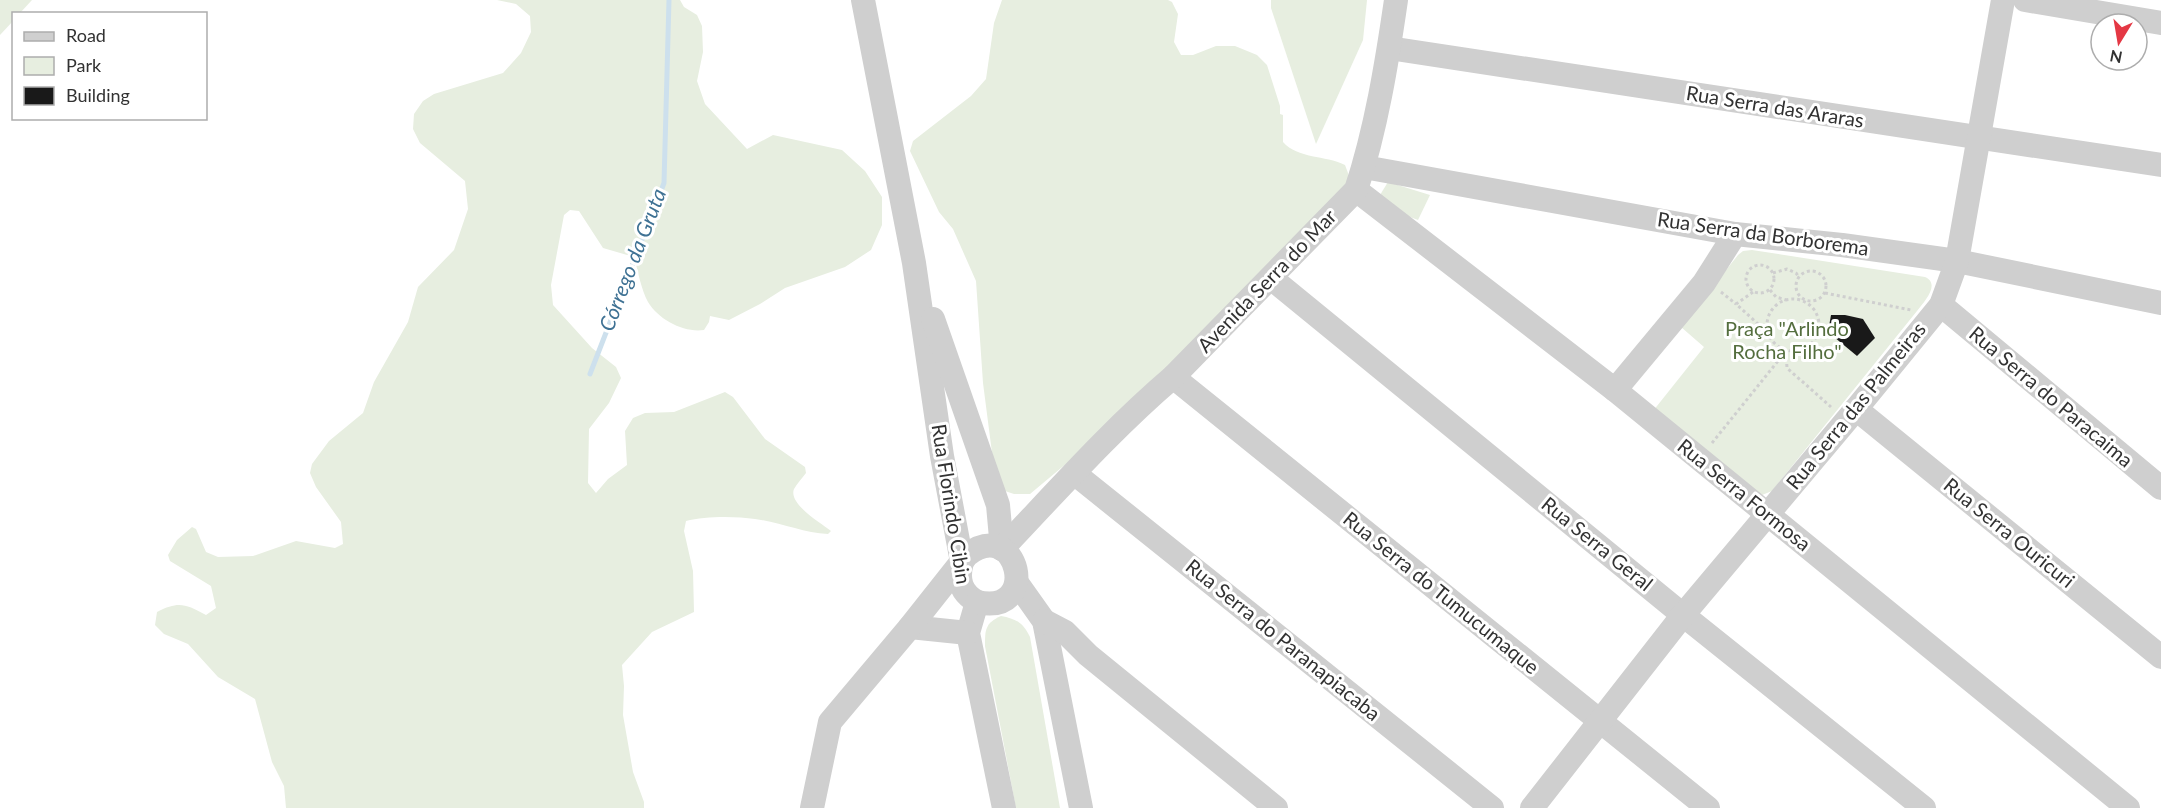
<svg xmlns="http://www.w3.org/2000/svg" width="2161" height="808" viewBox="0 0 2161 808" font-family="Lato,sans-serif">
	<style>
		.green { fill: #e7eee0 }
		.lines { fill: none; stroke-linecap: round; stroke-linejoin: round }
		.stream { stroke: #cde0ed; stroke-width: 5 }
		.building { fill: #191919 }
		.path { stroke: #cfcfcf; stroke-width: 3; stroke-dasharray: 3 3; stroke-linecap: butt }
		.minor { stroke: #cfcfcf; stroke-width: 24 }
		.labels { text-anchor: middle; stroke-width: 6; stroke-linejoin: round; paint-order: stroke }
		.street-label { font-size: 20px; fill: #323232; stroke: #fff }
		.park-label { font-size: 20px; fill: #546e3e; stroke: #fff }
		.water-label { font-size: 21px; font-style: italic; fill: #3f7294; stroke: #fff }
	</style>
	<rect width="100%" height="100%" fill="#fff"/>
	<g class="green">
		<polygon points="0,0 32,0 20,13 14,14 13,21 0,35"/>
		<path d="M497,0h183l4,7 13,8 5,11 1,26 -6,29 8,23 42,45 26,-14 69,15 23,21 17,26v28l-11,25 -26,17 -60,21 -25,16 -31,16 -19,-4 -1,6 -5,8c-20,3 -45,-10 -56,-28 -7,-13 -10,-31 -14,-45l-31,-9 -24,-37 -9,-1 -6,5 -13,70 2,20 39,43 24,19 5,11 -12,25 -20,26 -1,54 8,10 12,-14 19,-14 -2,-34 8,-13 12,-5 29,-1 51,-20 8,5 32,42 40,28 1,6c-4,5 -9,11 -12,16 -6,15 27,34 37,42l-3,3c-25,-1 -48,-12 -73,-15 -20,-3 -50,-3 -69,2l-2,10 9,40 1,41 -42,20 -30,33 2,21 -1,29 10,57 11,30v6h-358l-2,-22 -12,-24 -17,-63 -37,-22 -30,-33 -24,-10 -9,-9 2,-13c22,-11 28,-8 49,3l10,-7 -5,-22 -41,-25 -2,-6 9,-15 15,-13 4,2 10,23 12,5 35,-1 43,-15 39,7 8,-4 -2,-22 -25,-35 -6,-14 2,-9 17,-23 34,-28 11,-31 34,-60 10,-35 36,-37 14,-41 -3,-28 -45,-38 -7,-14 1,-15 9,-13 11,-7 69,-21 18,-20 10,-21 -1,-16 -14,-12z"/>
		<path d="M1002,0h166l4,2 6,12 -4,28 7,13h12l23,-9h19l22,9 10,10 13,41v8l3,1v27c15,17 42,13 62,23l3,8 1,12 -109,114 -161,154 -49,41h-16l-9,-3 -10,-15 -12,-93 -7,-102 -23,-52 -14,-17 -29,-61 3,-10 58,-45 15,-17 8,-56z"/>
		<polygon points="1271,0 1367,0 1363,40 1316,144 1271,8"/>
		<polygon points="1388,182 1430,195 1418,220 1402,214 1380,195"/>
		<path d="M1752,250l173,27c16,7 -1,25 -8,34l-145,180 -10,4 -109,-84 51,-64 -23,-20 57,-72 5,-4z"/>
		<path d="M1001,616c16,3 22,7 29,21l30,171h-44l-31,-162c0,-16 0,-23 16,-30z"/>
	</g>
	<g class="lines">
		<polyline class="stream" points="590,374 664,183 669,0"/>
	</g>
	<polygon class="building" points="1831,315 1845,315 1863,319 1875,338 1857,356 1828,332"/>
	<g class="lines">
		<g class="path">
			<circle cx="1760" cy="279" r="14"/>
			<circle cx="1811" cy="286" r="15"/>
			<polyline points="1773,273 1787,269 1796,273 1799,277"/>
			<polyline points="1770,290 1776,297 1786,300"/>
			<polyline points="1721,292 1736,304"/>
			<polyline points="1753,292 1736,304 1768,333"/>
			<polyline points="1825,293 1911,310"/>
			<circle cx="1793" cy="325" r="26"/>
			<polyline points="1786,352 1787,368 1831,407"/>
			<polyline points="1712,443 1786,351"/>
		</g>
		<g class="minor">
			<path d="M863,0l51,263 28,193 20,106c-5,18 -1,31 15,40l-9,31 36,175"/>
			<polyline points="2025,0 2161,23"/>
			<polyline points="1389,48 2161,165"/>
			<polyline points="1364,167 1735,234 1842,245 1957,261 2161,303"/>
			<polyline points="1356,190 1615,390 2128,808"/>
			<polyline points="1271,278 1683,615 1924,808"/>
			<polyline points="1941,305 2161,488"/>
			<polyline points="933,319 998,505 1002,549"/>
			<polyline points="1173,377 1708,808"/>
			<polyline points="1615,390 1704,283 1735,234"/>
			<polyline points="1856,409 2161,657"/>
			<polyline points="1074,473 1492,808"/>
			<path d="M1002,549c56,-59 110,-120 171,-172l183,-187c20,-60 31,-128 40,-190"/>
			<polyline points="1017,583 1044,621 1081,808"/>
			<polyline points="1044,621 1065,632 1088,655 1276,808"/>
			<polyline points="910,627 968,633"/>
			<path d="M812,808l18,-86 80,-95 57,-72c51,-40 75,62 10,47"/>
			<polyline points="1532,808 1683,615 1856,409 1941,305 1957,261 2003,0"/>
		</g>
	</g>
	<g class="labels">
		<g class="street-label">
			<text transform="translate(1775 107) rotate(9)" y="7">Rua Serra das Araras</text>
			<text transform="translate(1763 234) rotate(8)" y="7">Rua Serra da Borborema</text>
			<text transform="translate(1267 281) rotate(-46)" y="7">Avenida Serra do Mar</text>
			<text transform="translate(2051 397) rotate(40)" y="7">Rua Serra do Paracaima</text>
			<text transform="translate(1856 406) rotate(-51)" y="7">Rua Serra das Palmeiras</text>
			<text transform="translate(1744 495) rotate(39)" y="7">Rua Serra Formosa</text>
			<text transform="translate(951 504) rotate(81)" y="7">Rua Florindo Cibin</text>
			<text transform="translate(2009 533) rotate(39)" y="7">Rua Serra Ouricuri</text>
			<text transform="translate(1597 544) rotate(39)" y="7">Rua Serra Geral</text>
			<text transform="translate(1441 593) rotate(39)" y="7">Rua Serra do Tumucumaque</text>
			<text transform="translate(1283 640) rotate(39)" y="7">Rua Serra do Paranapiacaba</text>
		</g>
		<g class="park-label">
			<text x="1787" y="336">Praça "Arlindo<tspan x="1787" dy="23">Rocha Filho"</tspan></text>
		</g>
		<g class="water-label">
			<text transform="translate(633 260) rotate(-69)" y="7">Córrego da Gruta</text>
		</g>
	</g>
	<rect x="12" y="12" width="195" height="108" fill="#ffffff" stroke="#adadad" stroke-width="1.5"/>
	<rect x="24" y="32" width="30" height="9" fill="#cfcfcf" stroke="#adadad" stroke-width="1.5"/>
	<text x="66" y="42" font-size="18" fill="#323232">Road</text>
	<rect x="24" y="57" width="30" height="18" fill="#e7eee0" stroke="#adadad" stroke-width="1.5"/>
	<text x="66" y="72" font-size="18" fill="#323232">Park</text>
	<rect x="24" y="87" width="30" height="18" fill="#191919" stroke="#adadad" stroke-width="1.5"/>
	<text x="66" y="102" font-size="18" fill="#323232">Building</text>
	<g transform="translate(2119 42) rotate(191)"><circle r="28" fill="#ffffff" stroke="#adadad" stroke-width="1.5"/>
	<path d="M0-4.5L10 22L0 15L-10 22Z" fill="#e43844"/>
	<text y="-9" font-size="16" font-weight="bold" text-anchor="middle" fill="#323232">N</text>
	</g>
</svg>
